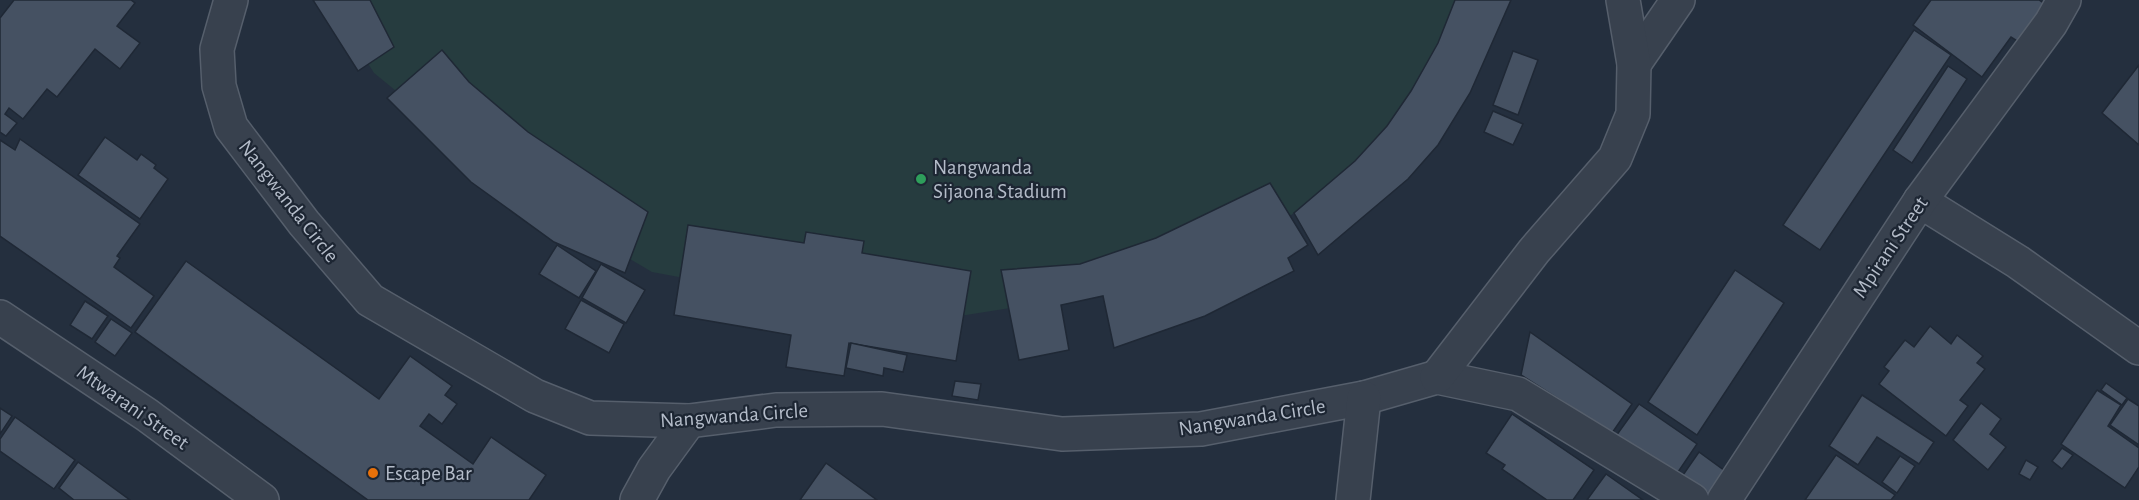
<svg xmlns="http://www.w3.org/2000/svg" width="2139" height="500" viewBox="0 0 2139 500" font-family="'Alegreya Sans',sans-serif">
	<style>
		.green { fill: #263c3f }
		.building { fill: #455162; stroke: #1f2835; stroke-width: 1.5 }
		.lines { fill: none; stroke-linecap: round; stroke-linejoin: round }
		.minor-casing { stroke: #565f6c; stroke-width: 36 }
		.minor { stroke: #38414e; stroke-width: 33 }
		.leisure-dot { fill: #2e9e5b; stroke: #1d2633; stroke-width: 2 }
		.food-dot { fill: #e8710a; stroke: #1d2633; stroke-width: 2 }
		.labels { text-anchor: middle; stroke-width: 4.5; stroke-linejoin: round; paint-order: stroke }
		.poi-label { font-size: 21px; fill: #b4bcc9; stroke: #1d2633; text-anchor: start }
		.street-label { font-size: 21px; fill: #b4bcc9; stroke: #1d2633 }
	</style>
	<rect width="100%" height="100%" fill="#242f3e"/>
	<polygon class="green" points="328,0 1480,0 1424,95 1361,159 1275,228 1080,297 922,322 652,272 530,200 374,73"/>
	<g class="building">
		<polygon points="14,0 131,0 135,3 117,26 140,43 120,69 95,49 57,97 47,89 23,119 9,108 5,114 17,123 6,136 0,132 0,18"/>
		<polygon points="313,0 370,0 394,47 358,71"/>
		<polygon points="1455,0 1511,0 1470,93 1438,145 1408,179 1318,255 1294,213 1355,161 1387,126 1411,91 1438,43"/>
		<polygon points="1931,0 2039,0 2045,4 2022,44 2011,37 1982,77 1913,25"/>
		<polygon points="1914,30 1951,55 1820,250 1783,225"/>
		<polygon points="442,50 469,82 528,132 648,212 625,273 554,242 471,182 387,98"/>
		<polygon points="1513,51 1538,60 1518,115 1493,105"/>
		<polygon points="2139,65 2139,145 2102,113"/>
		<polygon points="1948,66 1967,79 1912,163 1893,150"/>
		<polygon points="1493,111 1523,124 1513,145 1484,132"/>
		<polygon points="105,137 137,160 141,154 156,165 154,168 168,179 140,219 78,175"/>
		<polygon points="20,139 140,224 117,256 120,258 114,267 154,296 131,328 0,236 0,140 15,150"/>
		<polygon points="1270,183 1308,245 1288,258 1294,271 1205,316 1114,348 1103,296 1061,305 1069,350 1019,360 1001,270 1080,264 1156,238"/>
		<polygon points="688,225 804,243 806,232 864,241 862,253 971,271 956,361 849,343 844,376 786,367 791,335 674,315"/>
		<polygon points="557,245 596,271 579,298 539,274"/>
		<polygon points="186,261 379,399 410,356 452,386 445,395 457,404 442,424 429,414 420,426 473,464 491,437 546,475 529,500 368,500 135,332"/>
		<polygon points="601,264 645,290 626,323 582,298"/>
		<polygon points="1735,270 1784,303 1697,435 1648,402"/>
		<polygon points="581,300 624,324 609,353 565,329"/>
		<polygon points="85,301 108,316 92,339 70,325"/>
		<polygon points="111,319 132,333 115,356 95,342"/>
		<polygon points="1930,326 1951,344 1957,335 1983,356 1977,363 1985,369 1960,400 1968,406 1946,436 1879,384 1889,371 1884,367 1905,340 1914,347"/>
		<polygon points="1530,332 1632,404 1612,433 1521,375"/>
		<polygon points="851,343 907,355 903,372 884,368 883,376 846,368"/>
		<polygon points="955,381 981,384 978,400 952,396"/>
		<polygon points="2106,383 2127,398 2122,405 2101,390"/>
		<polygon points="2097,390 2121,405 2108,426 2139,448 2139,467 2125,488 2061,444"/>
		<polygon points="1862,395 1934,442 1919,464 1877,437 1858,465 1829,446"/>
		<polygon points="2128,399 2139,406 2139,445 2110,425"/>
		<polygon points="1981,403 2001,419 1990,434 2006,447 1988,470 1953,440"/>
		<polygon points="1639,404 1697,444 1676,475 1616,436"/>
		<polygon points="0,408 12,416 0,434"/>
		<polygon points="1512,414 1594,470 1573,500 1547,500 1502,469 1505,465 1486,453"/>
		<polygon points="15,417 75,460 54,489 0,451 0,439"/>
		<polygon points="2062,448 2073,455 2062,469 2052,461"/>
		<polygon points="1699,452 1725,471 1710,494 1683,475"/>
		<polygon points="1836,455 1895,495 1891,500 1805,500"/>
		<polygon points="1900,456 1915,466 1897,493 1882,482"/>
		<polygon points="2026,460 2038,467 2030,480 2019,474"/>
		<polygon points="78,462 130,500 74,500 59,488"/>
		<polygon points="826,463 877,500 800,500"/>
		<polygon points="1606,474 1643,500 1587,500"/>
	</g>
	<g class="lines">
		<g class="minor-casing">
			<g id="minor">
				<polyline points="231,0 217,49 219,86 231,127 304,223 370,300 535,396 590,418 689,421 776,410 882,409 1062,434 1201,429 1364,398 1437,377 1518,394 1692,500"/>
				<polyline points="1634,64 1678,0"/>
				<polyline points="1920,201 2018,262 2139,348"/>
				<polyline points="0,317 147,415 262,500"/>
				<polyline points="1437,377 1534,251 1615,158 1633,114 1634,64 1623,0"/>
				<polyline points="637,500 654,469 689,421"/>
				<polyline points="1353,500 1364,398"/>
				<polyline points="1724,500 1920,201 2051,23 2064,0"/>
			</g>
		</g>
		<use href="#minor" class="minor"/>
	</g>
	<circle class="leisure-dot" cx="921" cy="179" r="6"/>
	<circle class="food-dot" cx="373" cy="473" r="6"/>
	<g class="labels">
		<g class="poi-label">
			<text x="933" y="174">Nangwanda<tspan x="933" dy="24">Sijaona Stadium</tspan></text>
			<text x="385" y="480">Escape Bar</text>
		</g>
		<g class="street-label">
			<text transform="translate(289 201) rotate(52)" y="7">Nangwanda Circle</text>
			<text transform="translate(1890 247) rotate(-56)" y="7">Mpirani Street</text>
			<text transform="translate(133 407) rotate(35)" y="7">Mtwarani Street</text>
			<text transform="translate(734 415) rotate(-4)" y="7">Nangwanda Circle</text>
			<text transform="translate(1252 417) rotate(-9)" y="7">Nangwanda Circle</text>
		</g>
	</g>
</svg>
